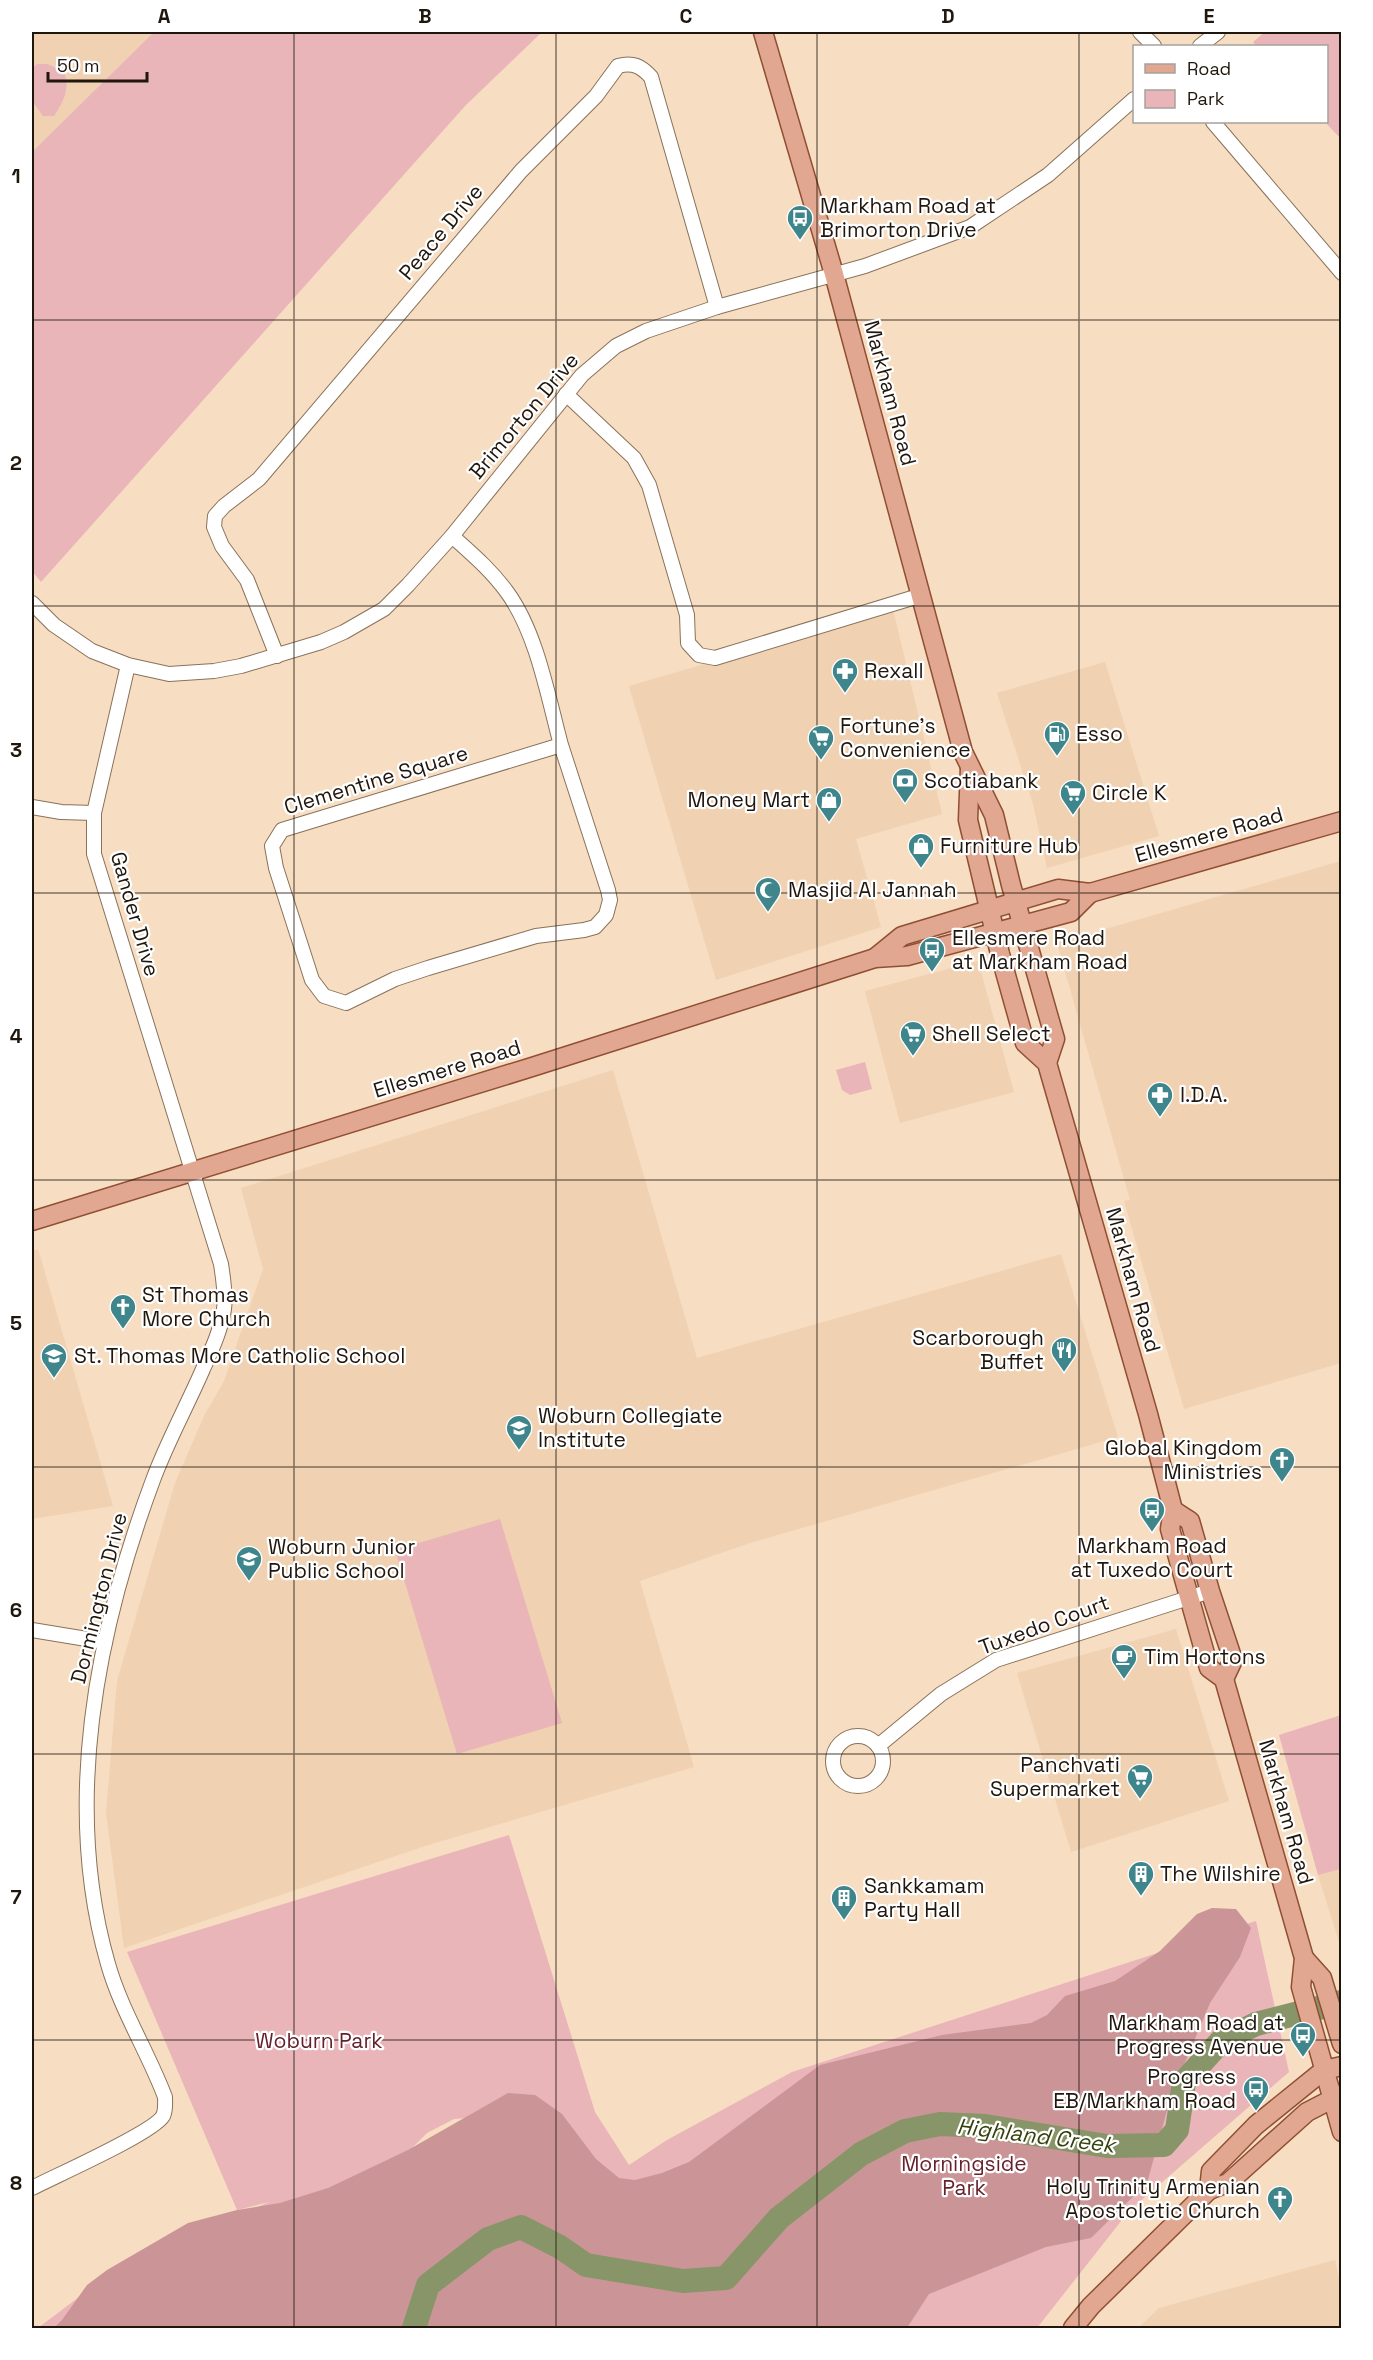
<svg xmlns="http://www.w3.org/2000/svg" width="1373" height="2360" viewBox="0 0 1373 2360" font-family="'Space Grotesk',sans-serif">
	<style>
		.built { fill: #f0d1b1 }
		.green { fill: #e9b5b8; fill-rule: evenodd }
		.forest { fill: #cb9598 }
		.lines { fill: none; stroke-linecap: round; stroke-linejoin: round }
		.river { stroke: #879568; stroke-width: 24 }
		.minor-casing { stroke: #897259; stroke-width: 16 }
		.major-casing { stroke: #904f33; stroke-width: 21 }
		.minor { stroke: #fff; stroke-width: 14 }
		.major { stroke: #e1a791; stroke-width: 18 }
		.grid { fill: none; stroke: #1f160d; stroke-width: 1.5; stroke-opacity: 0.55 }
		.labels { text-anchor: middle; stroke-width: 4.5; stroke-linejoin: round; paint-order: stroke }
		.poi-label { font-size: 21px; fill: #1f160d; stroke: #fff; text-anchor: start }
		.street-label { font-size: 21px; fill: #1f160d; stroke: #fff }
		.park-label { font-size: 21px; fill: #65222c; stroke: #fff }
		.water-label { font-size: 22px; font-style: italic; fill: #35420c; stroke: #fff }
		.neatline { fill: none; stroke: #1f160d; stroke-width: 2 }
		.grid-label { font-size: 20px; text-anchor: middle; font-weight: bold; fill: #1f160d }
	</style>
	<rect width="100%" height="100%" fill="#f7ddc2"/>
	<g class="built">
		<polygon points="32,32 154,32 32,152"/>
		<polygon points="893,609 942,814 856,839 881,927 716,980 629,686"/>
		<polygon points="1105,662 1159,836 1047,868 1033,804 997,693"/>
		<polygon points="1341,861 1341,1363 1184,1409 1124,1201 1130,1200 1057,943"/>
		<polygon points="978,961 1014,1092 900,1123 865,991"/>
		<polygon points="613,1070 697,1358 1061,1254 1118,1437 750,1543 640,1581 694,1767 425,1846 124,1948 106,1813 117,1681 175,1483 204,1416 224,1381 263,1269 241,1188"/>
		<polygon points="38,1249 113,1506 32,1519 32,1251"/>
		<polygon points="1176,1629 1229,1801 1071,1852 1017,1673"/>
		<polygon points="1341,1869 1341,1948 1318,1875"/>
		<polygon points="1335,2260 1341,2287 1341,2328 1138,2328 1159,2308"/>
	</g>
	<g class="green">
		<polygon points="154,32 542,32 465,106 41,582 32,571 32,152"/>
		<polygon points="1265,32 1341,32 1341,139 1325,122 1326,46 1256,46 1253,42"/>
		<path d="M37,64h10l17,7c6,19 0,29 -10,45h-11l-11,-15v-33z"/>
		<polygon points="865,1062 872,1089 850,1095 842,1090 836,1070"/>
		<polygon points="500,1519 562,1723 457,1754 395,1550"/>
		<polygon points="1341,1715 1341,1869 1318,1875 1279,1735"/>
		<path d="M509,1835l86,277 34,53 38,-25 125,-68 464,-151 33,151 -160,139 -92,117h-999l78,-59 153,-67 -32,8 -110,-258zM492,2116l-81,33 16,-16 27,-14z"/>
	</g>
	<polygon class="forest" points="1212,1908 1236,1909 1251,1928 1240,1957 1210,2003 1171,2096 1147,2183 1091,2238 1046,2247 929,2294 907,2328 54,2328 62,2320 87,2285 107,2270 188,2223 237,2210 280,2203 328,2188 408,2150 508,2093 535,2095 562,2114 596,2159 619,2178 635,2180 662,2173 689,2162 820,2065 942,2035 1031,2023 1047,2015 1065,1996 1115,1981 1160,1951 1197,1914"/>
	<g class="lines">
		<polyline class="river" points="414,2328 428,2285 488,2239 521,2227 560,2247 586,2265 683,2281 726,2278 779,2218 861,2154 905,2131 940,2124 985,2126 1107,2146 1164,2145 1177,2130 1184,2082 1221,2041 1256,2024 1342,2002"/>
		<g class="minor-casing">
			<g id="minor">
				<polyline points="1140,32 1154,46"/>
				<polyline points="1200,46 1218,32"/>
				<polyline points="1213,122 1342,273"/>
				<polyline points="566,394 634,458 649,485 687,615 688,643 699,655 715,658 922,595"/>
				<path d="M452,536c20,18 39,34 55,56 30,41 41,105 54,153l-279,85 -10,16 4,22 36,112 12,16 22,7 49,-24 33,-11 108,-32 48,-6 11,-3 11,-12 4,-15 -2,-10 -47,-145"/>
				<polyline points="32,603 54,625 92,651 128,665 169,674 214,671 241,666 321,642 344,632 384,609 408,585 452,536 582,375 616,346 646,331 717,307 865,266 970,227 1048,175 1134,99"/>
				<path d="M277,656l-30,-76 -25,-34 -8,-19 1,-11 9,-10 35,-27 262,-308 75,-75 22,-30c15,-4 23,0 33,11l66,230"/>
				<polyline points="32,807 61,812 94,813"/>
				<polyline points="32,1630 105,1642"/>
				<circle cx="858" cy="1761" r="25"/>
				<polyline points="878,1746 941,1694 996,1660 1210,1591"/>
				<path d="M32,2188c23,-12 121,-55 131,-72 3,-6 2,-13 2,-19 -17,-45 -44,-87 -57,-133 -46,-160 -12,-331 45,-484 14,-38 34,-74 50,-111 9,-20 18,-39 21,-60 2,-15 -1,-31 -3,-45l-127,-410v-41l34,-148"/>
			</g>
		</g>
		<g class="major-casing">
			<g id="major">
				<polyline points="763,32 834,274 963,752 994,815 1011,885 1055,1039 1047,1063"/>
				<polyline points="970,767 968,820 1000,954 1025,1043 1047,1063 1148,1414 1173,1510 1170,1529 1209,1668 1224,1679 1304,1958 1301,1987 1342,2132"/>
				<polyline points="875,958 902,936 1058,889 1090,893 1342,821"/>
				<polyline points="32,1221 532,1067 875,958 907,956 1071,912 1090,893"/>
				<polyline points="1173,1510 1190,1521 1210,1591 1233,1660 1224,1679"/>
				<polyline points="1304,1958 1322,1978 1342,2044"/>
				<polyline points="1209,2190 1211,2171 1256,2125 1324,2070 1342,2066"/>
				<polyline points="1073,2328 1091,2306 1209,2190 1228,2183 1307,2112 1342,2094"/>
			</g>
		</g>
		<use href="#minor" class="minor"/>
		<use href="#major" class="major"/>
	</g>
	<path class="grid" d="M294,32v2296M556,32v2296M817,32v2296M1079,32v2296M32,320h1310M32,606h1310M32,893h1310M32,1180h1310M32,1467h1310M32,1754h1310M32,2040h1310"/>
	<defs>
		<g id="bus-pin" transform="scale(1.35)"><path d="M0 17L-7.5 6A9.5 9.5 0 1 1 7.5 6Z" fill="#3e868c" stroke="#fff"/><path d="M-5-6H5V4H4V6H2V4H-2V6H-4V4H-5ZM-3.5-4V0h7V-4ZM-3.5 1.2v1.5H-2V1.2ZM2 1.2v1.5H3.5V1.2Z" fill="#fff"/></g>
		<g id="pharmacy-pin" transform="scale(1.35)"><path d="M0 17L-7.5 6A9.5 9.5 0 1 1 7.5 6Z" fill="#3e868c" stroke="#fff"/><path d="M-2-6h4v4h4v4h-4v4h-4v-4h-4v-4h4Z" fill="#fff"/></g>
		<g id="fuel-pin" transform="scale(1.35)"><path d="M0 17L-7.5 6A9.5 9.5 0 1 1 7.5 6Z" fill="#3e868c" stroke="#fff"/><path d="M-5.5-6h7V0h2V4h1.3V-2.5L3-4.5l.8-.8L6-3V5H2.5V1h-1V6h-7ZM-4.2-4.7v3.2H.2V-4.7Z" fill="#fff"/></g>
		<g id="supermarket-pin" transform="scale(1.35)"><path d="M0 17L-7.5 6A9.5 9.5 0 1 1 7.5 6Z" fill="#3e868c" stroke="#fff"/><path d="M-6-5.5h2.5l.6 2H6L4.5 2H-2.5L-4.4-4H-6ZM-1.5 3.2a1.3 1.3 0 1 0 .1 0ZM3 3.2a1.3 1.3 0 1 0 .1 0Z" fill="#fff"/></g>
		<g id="bank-pin" transform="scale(1.35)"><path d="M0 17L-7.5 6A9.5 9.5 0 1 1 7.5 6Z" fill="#3e868c" stroke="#fff"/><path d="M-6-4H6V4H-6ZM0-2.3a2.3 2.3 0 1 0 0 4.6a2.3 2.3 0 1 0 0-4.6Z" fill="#fff"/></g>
		<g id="shop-pin" transform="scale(1.35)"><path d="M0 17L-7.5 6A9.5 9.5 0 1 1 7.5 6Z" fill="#3e868c" stroke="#fff"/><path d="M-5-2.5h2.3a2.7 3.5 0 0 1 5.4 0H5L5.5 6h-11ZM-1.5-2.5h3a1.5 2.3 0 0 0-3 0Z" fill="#fff"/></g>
		<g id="mosque-pin" transform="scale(1.35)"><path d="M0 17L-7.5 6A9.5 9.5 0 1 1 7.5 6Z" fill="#3e868c" stroke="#fff"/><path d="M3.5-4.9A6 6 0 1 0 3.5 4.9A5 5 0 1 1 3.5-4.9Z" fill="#fff"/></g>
		<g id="church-pin" transform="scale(1.35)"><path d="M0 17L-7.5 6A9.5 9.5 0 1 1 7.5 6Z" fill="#3e868c" stroke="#fff"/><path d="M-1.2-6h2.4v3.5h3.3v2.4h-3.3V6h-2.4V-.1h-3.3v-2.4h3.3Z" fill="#fff"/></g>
		<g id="restaurant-pin" transform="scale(1.35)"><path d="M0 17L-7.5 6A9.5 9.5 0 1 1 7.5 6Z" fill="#3e868c" stroke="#fff"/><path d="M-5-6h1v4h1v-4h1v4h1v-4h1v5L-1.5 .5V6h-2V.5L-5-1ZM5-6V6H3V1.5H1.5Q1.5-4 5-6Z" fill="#fff"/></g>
		<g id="school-pin" transform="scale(1.35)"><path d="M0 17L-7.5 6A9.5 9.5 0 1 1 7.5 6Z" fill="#3e868c" stroke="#fff"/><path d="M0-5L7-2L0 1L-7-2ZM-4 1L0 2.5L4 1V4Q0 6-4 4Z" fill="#fff"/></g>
		<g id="cafe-pin" transform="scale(1.35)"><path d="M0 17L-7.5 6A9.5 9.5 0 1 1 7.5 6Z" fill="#3e868c" stroke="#fff"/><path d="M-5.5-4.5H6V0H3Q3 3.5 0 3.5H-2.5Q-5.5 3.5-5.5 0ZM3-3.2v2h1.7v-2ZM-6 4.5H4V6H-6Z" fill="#fff"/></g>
		<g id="building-pin" transform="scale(1.35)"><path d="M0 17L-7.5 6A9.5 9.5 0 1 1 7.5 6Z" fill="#3e868c" stroke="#fff"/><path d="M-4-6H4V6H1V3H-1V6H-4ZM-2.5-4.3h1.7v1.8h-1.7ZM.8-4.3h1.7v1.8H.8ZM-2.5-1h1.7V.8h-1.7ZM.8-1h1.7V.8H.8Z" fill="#fff"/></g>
	</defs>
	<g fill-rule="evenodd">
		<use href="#bus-pin" x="800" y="218"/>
		<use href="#pharmacy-pin" x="845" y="671"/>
		<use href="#fuel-pin" x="1057" y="734"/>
		<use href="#supermarket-pin" x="821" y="738"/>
		<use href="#bank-pin" x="905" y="781"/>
		<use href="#supermarket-pin" x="1073" y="793"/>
		<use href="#shop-pin" x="829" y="800"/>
		<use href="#shop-pin" x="921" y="846"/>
		<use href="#mosque-pin" x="768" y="890"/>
		<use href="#bus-pin" x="932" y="950"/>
		<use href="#supermarket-pin" x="913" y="1034"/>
		<use href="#pharmacy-pin" x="1160" y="1095"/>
		<use href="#church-pin" x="123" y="1307"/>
		<use href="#restaurant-pin" x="1064" y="1350"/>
		<use href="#school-pin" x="54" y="1356"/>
		<use href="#school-pin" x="519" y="1428"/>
		<use href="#church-pin" x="1282" y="1460"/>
		<use href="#bus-pin" x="1152" y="1510"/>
		<use href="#school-pin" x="249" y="1559"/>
		<use href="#cafe-pin" x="1124" y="1657"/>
		<use href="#supermarket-pin" x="1140" y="1777"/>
		<use href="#building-pin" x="1141" y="1874"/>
		<use href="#building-pin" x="844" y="1898"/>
		<use href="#bus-pin" x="1303" y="2035"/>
		<use href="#bus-pin" x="1256" y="2089"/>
		<use href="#church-pin" x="1280" y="2199"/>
	</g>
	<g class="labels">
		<g class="poi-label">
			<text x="820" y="213">Markham Road at<tspan x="820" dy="24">Brimorton Drive</tspan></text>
			<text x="864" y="678">Rexall</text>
			<text x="840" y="733">Fortune's<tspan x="840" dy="24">Convenience</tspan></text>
			<text x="1076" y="741">Esso</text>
			<text x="924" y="788">Scotiabank</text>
			<text x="1092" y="800">Circle K</text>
			<text x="810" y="807" text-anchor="end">Money Mart</text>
			<text x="940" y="853">Furniture Hub</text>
			<text x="788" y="897">Masjid Al Jannah</text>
			<text x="952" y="945">Ellesmere Road<tspan x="952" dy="24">at Markham Road</tspan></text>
			<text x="932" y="1041">Shell Select</text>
			<text x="1180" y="1102">I.D.A.</text>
			<text x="142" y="1302">St Thomas<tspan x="142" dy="24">More Church</tspan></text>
			<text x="1044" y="1345" text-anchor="end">Scarborough<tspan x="1044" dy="24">Buffet</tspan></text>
			<text x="74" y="1363">St. Thomas More Catholic School</text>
			<text x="538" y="1423">Woburn Collegiate<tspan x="538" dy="24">Institute</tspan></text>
			<text x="1262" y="1455" text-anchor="end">Global Kingdom<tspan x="1262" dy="24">Ministries</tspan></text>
			<text x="1152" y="1553" text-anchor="middle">Markham Road<tspan x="1152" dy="24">at Tuxedo Court</tspan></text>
			<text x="268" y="1554">Woburn Junior<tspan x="268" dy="24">Public School</tspan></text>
			<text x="1144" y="1664">Tim Hortons</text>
			<text x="1120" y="1772" text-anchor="end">Panchvati<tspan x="1120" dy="24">Supermarket</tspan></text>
			<text x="1160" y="1881">The Wilshire</text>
			<text x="864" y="1893">Sankkamam<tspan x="864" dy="24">Party Hall</tspan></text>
			<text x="1284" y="2030" text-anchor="end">Markham Road at<tspan x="1284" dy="24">Progress Avenue</tspan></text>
			<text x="1236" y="2084" text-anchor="end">Progress<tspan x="1236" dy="24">EB/Markham Road</tspan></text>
			<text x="1260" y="2194" text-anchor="end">Holy Trinity Armenian<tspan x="1260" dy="24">Apostoletic Church</tspan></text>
		</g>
		<g class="street-label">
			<text transform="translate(441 232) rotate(-50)" y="7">Peace Drive</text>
			<text transform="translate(890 393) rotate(75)" y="7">Markham Road</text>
			<text transform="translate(524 416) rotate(-50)" y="7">Brimorton Drive</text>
			<text transform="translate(376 780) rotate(-17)" y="7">Clementine Square</text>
			<text transform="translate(1209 835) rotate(-16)" y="7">Ellesmere Road</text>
			<text transform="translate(135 914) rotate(74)" y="7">Gander Drive</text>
			<text transform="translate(447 1069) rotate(-17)" y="7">Ellesmere Road</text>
			<text transform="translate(1133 1280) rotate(74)" y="7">Markham Road</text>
			<text transform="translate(99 1598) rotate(-76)" y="7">Dormington Drive</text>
			<text transform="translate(1044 1625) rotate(-20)" y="7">Tuxedo Court</text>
			<text transform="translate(1286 1812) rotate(74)" y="7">Markham Road</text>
		</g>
		<g class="park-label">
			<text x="319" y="2048">Woburn Park</text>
			<text x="964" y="2171">Morningside<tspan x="964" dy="24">Park</tspan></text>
		</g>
		<g class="water-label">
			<text transform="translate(1036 2135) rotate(7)" y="8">Highland Creek</text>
		</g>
	</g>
	<rect width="1373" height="2360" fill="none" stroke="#ffffff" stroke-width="66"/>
	<rect x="1133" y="45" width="195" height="78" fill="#ffffff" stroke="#a5a29e" stroke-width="1.5"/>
	<rect x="1145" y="64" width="30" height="9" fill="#e1a791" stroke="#a5a29e" stroke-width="1.5"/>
	<text x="1187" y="75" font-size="18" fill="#1f160d">Road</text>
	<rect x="1145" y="90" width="30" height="18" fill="#e9b5b8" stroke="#a5a29e" stroke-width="1.5"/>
	<text x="1187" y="105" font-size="18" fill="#1f160d">Park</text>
	<path d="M48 72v9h99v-9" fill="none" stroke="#1f160d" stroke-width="3"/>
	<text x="57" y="72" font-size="18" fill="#1f160d" stroke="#ffffff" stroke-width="4.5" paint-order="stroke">50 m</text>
	<rect x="33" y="33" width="1307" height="2294" class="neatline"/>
	<g class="grid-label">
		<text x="164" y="23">A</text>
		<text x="425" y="23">B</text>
		<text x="686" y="23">C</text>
		<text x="948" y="23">D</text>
		<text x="1209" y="23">E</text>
		<text x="16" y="183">1</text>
		<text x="16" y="470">2</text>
		<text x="16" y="757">3</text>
		<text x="16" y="1043">4</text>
		<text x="16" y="1330">5</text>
		<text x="16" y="1617">6</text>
		<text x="16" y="1904">7</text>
		<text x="16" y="2190">8</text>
	</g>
</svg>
